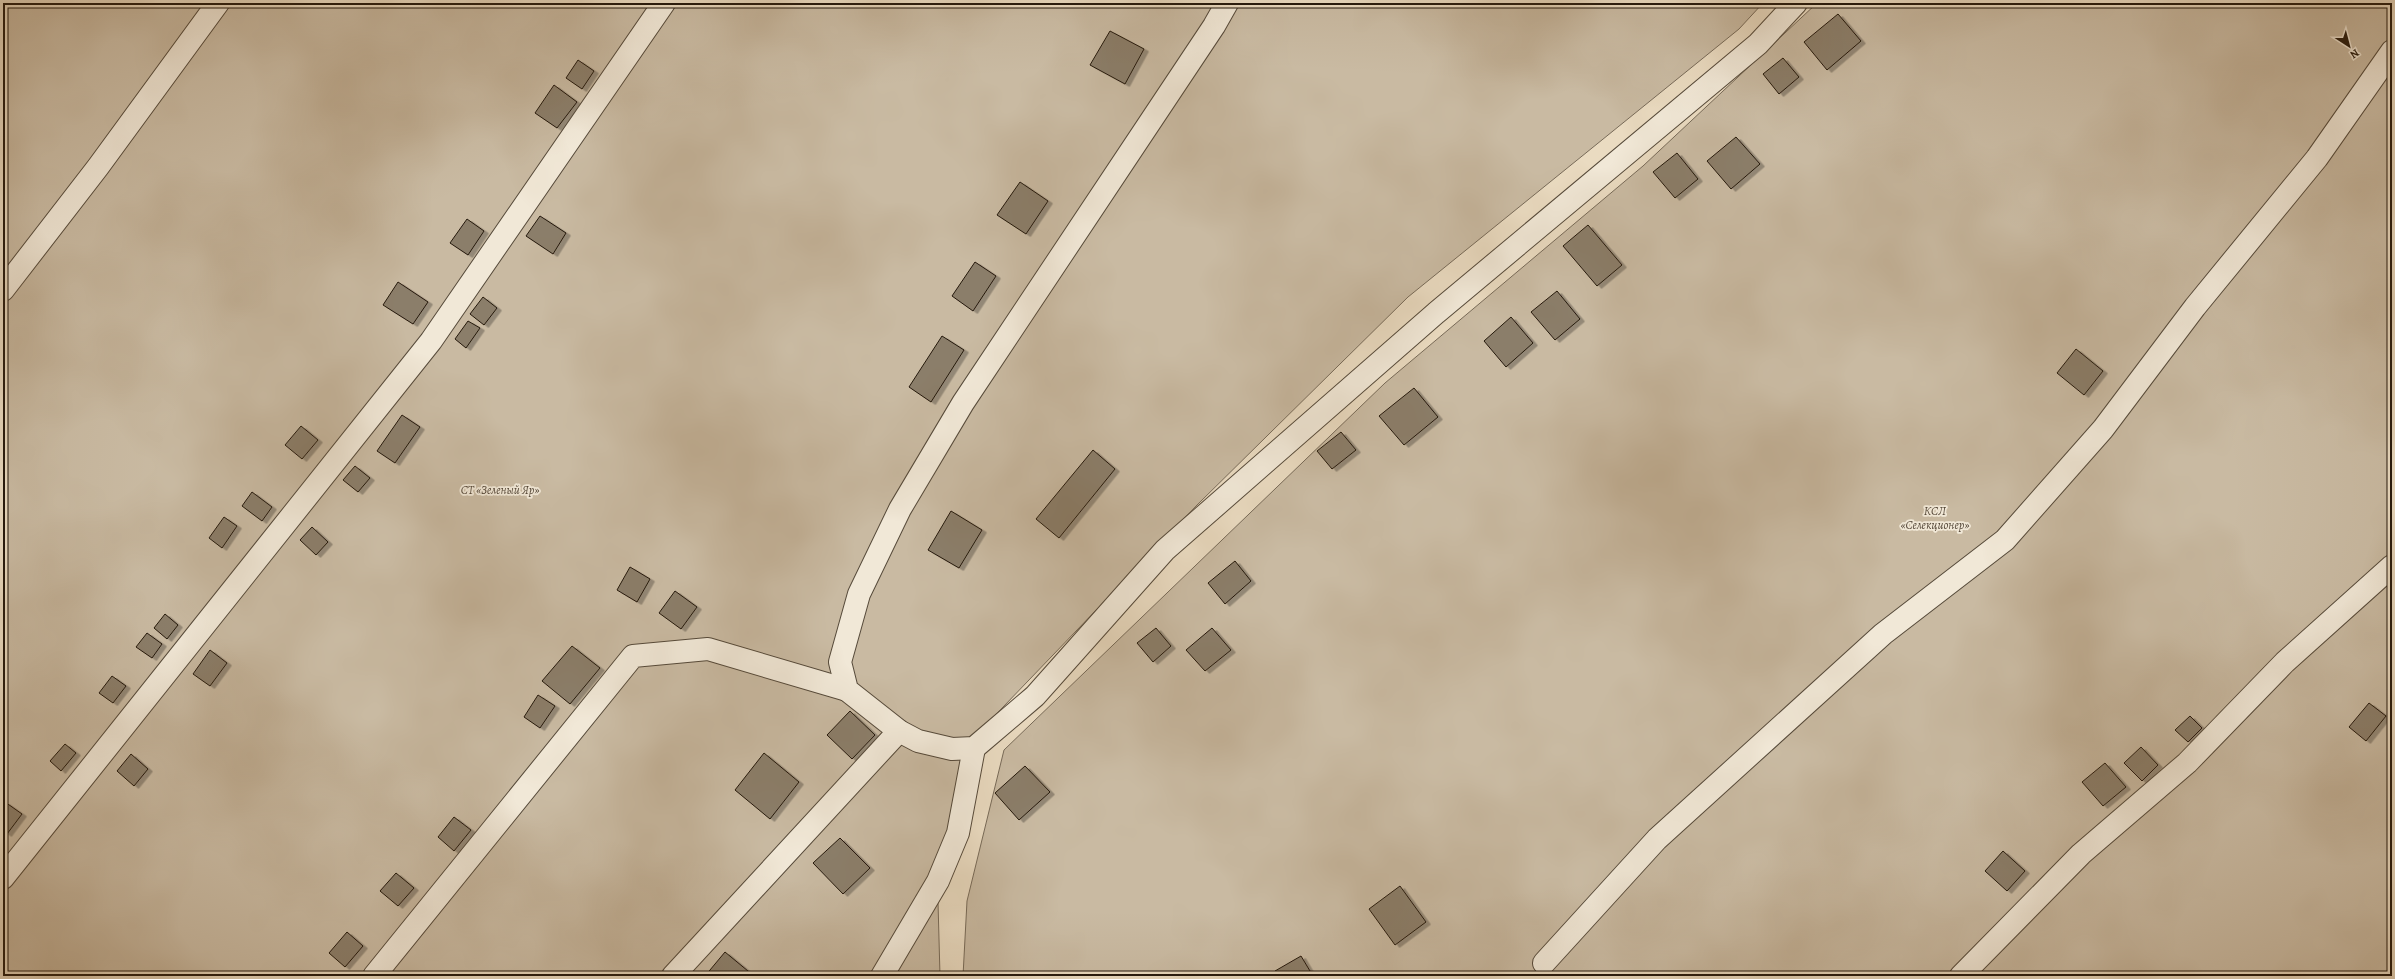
<svg xmlns="http://www.w3.org/2000/svg" width="2395" height="979" viewBox="0 0 2395 979" font-family="Alegreya,serif">
	<style>
		.green { fill: #c9baa2; stroke: #776a58 }
		.building { fill: #8b7e6b; stroke: #25190d; filter: url(#shadow) }
		.lines { fill: none; stroke-linecap: round; stroke-linejoin: round }
		.street-casing { stroke: #564a3a; stroke-width: 24 }
		.street { stroke: #f1e8d7; stroke-width: 22 }
		.labels { text-anchor: middle; stroke-width: 3.5; stroke-linejoin: round; paint-order: stroke }
		.park-label { font-size: 12px; font-style: italic; fill: #56493a; stroke: #f1e8d7 }
	</style>
	<defs>
		<filter id="shadow"><feDropShadow dx="4.5" dy="2.5" stdDeviation="0" flood-color="#0004"/></filter>
	</defs>
	<rect width="100%" height="100%" fill="#eadbc1"/>
	<filter id="stains"><feTurbulence type="fractalNoise" baseFrequency=".005" numOctaves="4"/><feColorMatrix values="0 0 0 0 .2 0 0 0 0 .09 0 0 0 0 .02 0 0 0 .5 -.17"/></filter>
	<radialGradient id="worn" r=".72"><stop offset=".6" stop-color="#630" stop-opacity="0"/><stop offset="1" stop-color="#630" stop-opacity=".3"/></radialGradient>
	<g class="green">
		<polygon points="3,3 1763,3 1739,29 1408,297 1197,505 980,731 938,902 940,976 3,976"/>
		<polygon points="1817,3 2392,3 2392,976 963,976 967,901 1004,750 1385,383 1643,166"/>
	</g>
	<g class="building">
		<polygon points="1838,14 1861,41 1827,70 1804,42"/>
		<polygon points="1110,31 1144,49 1125,84 1090,65"/>
		<polygon points="1783,58 1799,77 1779,94 1763,74"/>
		<polygon points="578,60 594,71 582,89 566,78"/>
		<polygon points="554,85 577,102 557,128 535,113"/>
		<polygon points="1736,137 1760,164 1731,189 1707,161"/>
		<polygon points="1677,153 1698,179 1675,198 1653,172"/>
		<polygon points="1020,182 1048,201 1026,234 997,215"/>
		<polygon points="540,216 566,233 553,254 526,236"/>
		<polygon points="467,219 484,231 468,255 450,243"/>
		<polygon points="1588,225 1622,265 1597,286 1563,246"/>
		<polygon points="975,262 996,276 973,311 952,296"/>
		<polygon points="398,282 428,302 413,324 383,305"/>
		<polygon points="1557,291 1580,319 1555,340 1531,312"/>
		<polygon points="483,297 497,308 484,325 470,314"/>
		<polygon points="1511,317 1533,343 1506,367 1484,341"/>
		<polygon points="468,321 480,328 466,348 455,339"/>
		<polygon points="942,336 964,350 931,402 909,387"/>
		<polygon points="2076,349 2103,371 2084,395 2057,373"/>
		<polygon points="1414,388 1438,417 1404,445 1379,416"/>
		<polygon points="402,415 420,427 395,463 377,451"/>
		<polygon points="301,426 318,440 302,459 285,445"/>
		<polygon points="1341,432 1356,450 1332,469 1317,451"/>
		<polygon points="1093,450 1115,469 1059,538 1036,519"/>
		<polygon points="355,466 370,478 358,492 343,480"/>
		<polygon points="252,492 272,507 262,521 242,506"/>
		<polygon points="951,511 982,530 959,568 928,550"/>
		<polygon points="224,517 237,526 222,548 209,538"/>
		<polygon points="312,527 328,542 316,555 300,540"/>
		<polygon points="1235,561 1251,581 1225,604 1208,583"/>
		<polygon points="630,567 650,579 637,602 617,590"/>
		<polygon points="675,591 697,607 681,629 659,613"/>
		<polygon points="165,614 178,625 167,639 154,628"/>
		<polygon points="1156,628 1171,646 1153,662 1137,643"/>
		<polygon points="1212,628 1231,650 1205,671 1186,650"/>
		<polygon points="147,633 162,644 152,658 136,647"/>
		<polygon points="572,646 600,668 570,704 542,681"/>
		<polygon points="210,650 227,663 210,686 193,674"/>
		<polygon points="112,676 126,686 113,703 99,693"/>
		<polygon points="538,695 555,706 540,728 524,717"/>
		<polygon points="2369,703 2386,716 2366,741 2349,727"/>
		<polygon points="850,711 875,735 852,759 827,735"/>
		<polygon points="2190,716 2202,728 2188,742 2175,730"/>
		<polygon points="65,744 76,753 61,771 50,761"/>
		<polygon points="2141,747 2158,765 2142,781 2124,763"/>
		<polygon points="764,753 799,782 770,819 735,790"/>
		<polygon points="131,754 148,769 134,786 117,771"/>
		<polygon points="2105,763 2126,787 2103,806 2082,782"/>
		<polygon points="1025,766 1050,792 1019,820 995,793"/>
		<polygon points="5,802 22,814 7,834 3,831"/>
		<polygon points="454,817 471,830 454,851 438,837"/>
		<polygon points="840,838 870,868 843,894 813,863"/>
		<polygon points="2003,851 2025,871 2007,891 1985,871"/>
		<polygon points="396,873 414,888 398,906 380,891"/>
		<polygon points="1400,886 1426,922 1395,945 1369,909"/>
		<polygon points="347,932 363,946 345,967 329,953"/>
		<polygon points="725,952 754,976 705,976"/>
		<polygon points="1301,956 1313,976 1278,976 1275,971"/>
	</g>
	<g class="lines">
		<g class="street-casing">
			<g id="street">
				<polyline points="1227,3 1214,26 963,403 900,509 859,594 840,662 847,690 899,731 918,741 952,749 974,748 1035,696 1165,550 1436,313 1758,44 1796,3"/>
				<polyline points="3,290 98,167 218,3"/>
				<polyline points="3,878 431,341 664,3"/>
				<polyline points="1544,963 1657,839 1883,634 2005,540 2103,429 2195,307 2317,158 2392,51"/>
				<polyline points="374,976 633,656 708,649 847,690"/>
				<polyline points="673,976 899,731"/>
				<polyline points="882,976 938,881 958,833 974,748"/>
				<polyline points="1961,976 2081,854 2187,763 2285,662 2392,566"/>
			</g>
		</g>
		<use href="#street" class="street"/>
	</g>
	<g class="labels">
		<g class="park-label">
			<text x="500" y="494">СТ «Зеленый Яр»</text>
			<text x="1935" y="515">КСЛ<tspan x="1935" dy="14">«Селекционер»</tspan></text>
		</g>
	</g>
	<rect width="2395" height="979" fill="none" stroke="#eadbc1" stroke-width="16"/>
	<rect x="4" y="4" width="2387" height="971" fill="none" stroke="#25190d" stroke-width="2"/>
	<rect x="8" y="8" width="2379" height="963" fill="none" stroke="#25190d"/>
	<g transform="translate(2349 46) rotate(144)" stroke="#f1e8d7" stroke-width="3" paint-order="stroke">
	<path d="M0-3L7 15L0 10L-7 15Z" fill="#25190d"/>
	<text y="-6" font-size="11" font-weight="bold" text-anchor="middle" fill="#25190d">N</text>
	</g>
	<rect width="100%" height="100%" filter="url(#stains)"/>
	<rect width="100%" height="100%" fill="url(#worn)"/>
</svg>
